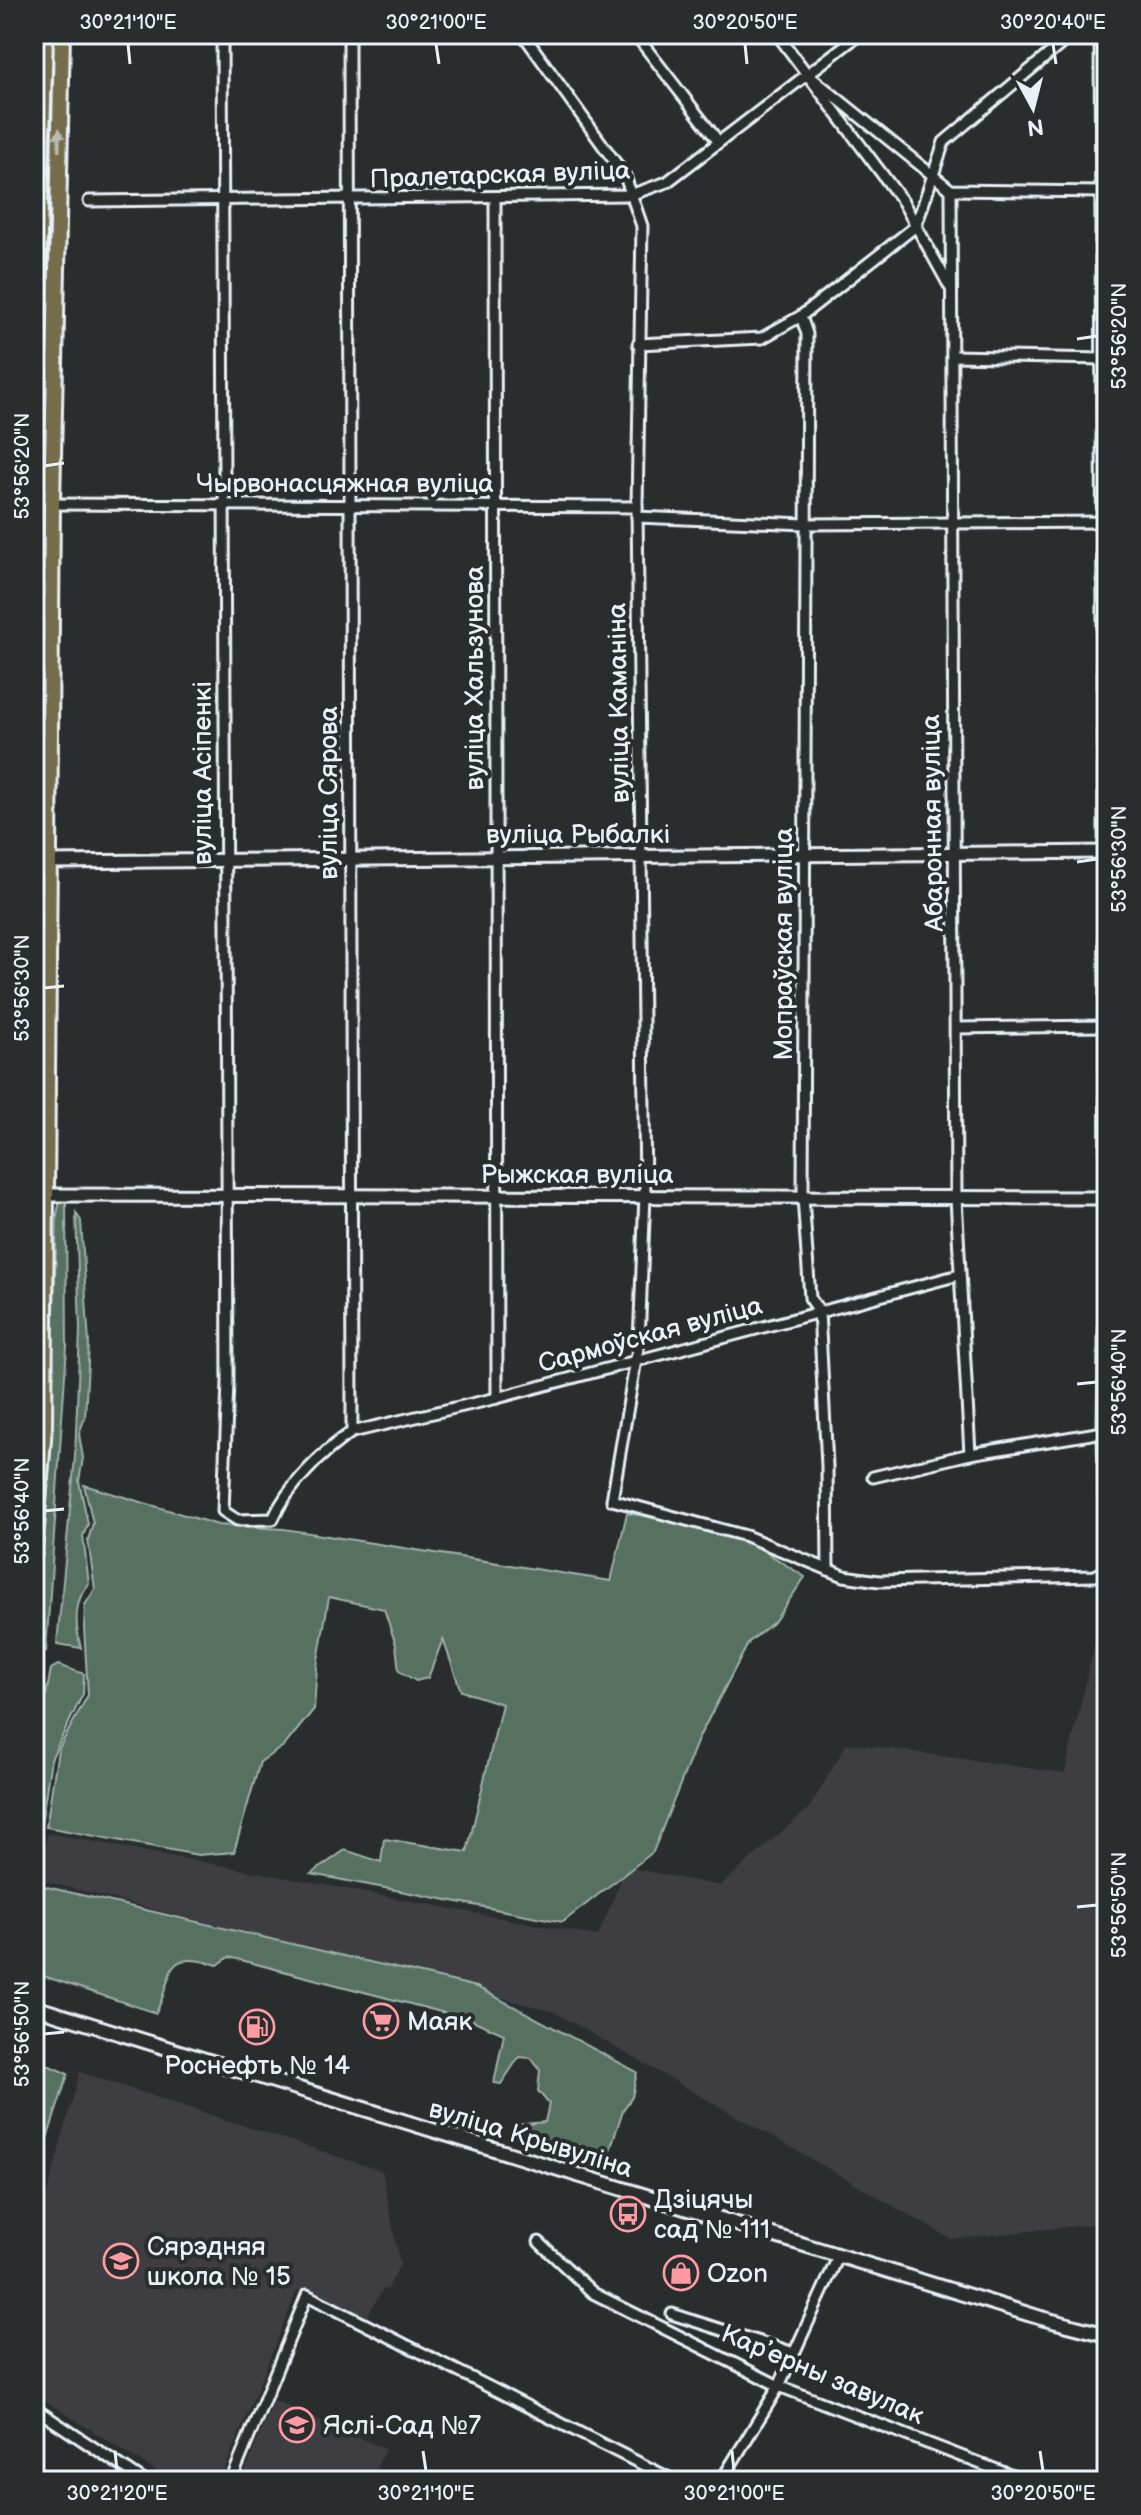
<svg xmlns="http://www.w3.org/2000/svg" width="1141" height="2515" viewBox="0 0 1141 2515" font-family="'Balsamiq Sans',sans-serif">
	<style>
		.built { fill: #3d3d43 }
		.green { fill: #56715f; stroke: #9fb1ac; stroke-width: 2 }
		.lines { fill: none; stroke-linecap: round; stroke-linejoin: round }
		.minor-casing { stroke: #e8f1f8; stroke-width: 15 }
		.tertiary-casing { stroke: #e8f1f8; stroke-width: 17 }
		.secondary-casing { stroke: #e8f1f8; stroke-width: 18 }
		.primary-casing { stroke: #e8f1f8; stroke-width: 20 }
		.minor { stroke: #2a2d2e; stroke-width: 9 }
		.tertiary { stroke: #2a2d2e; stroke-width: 11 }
		.secondary { stroke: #2a2d2e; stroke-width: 12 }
		.primary { stroke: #746c4b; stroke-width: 14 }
		.oneway { fill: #babcb3 }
		.ticks { fill: none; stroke: #e8f1f8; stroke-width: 3 }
		.labels { text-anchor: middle; stroke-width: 8; stroke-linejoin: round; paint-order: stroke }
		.street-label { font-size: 26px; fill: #e8f1f8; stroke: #2a2d2e }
		.poi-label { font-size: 26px; fill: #e8f1f8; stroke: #2a2d2e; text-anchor: start }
		.neatline { fill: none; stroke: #e8f1f8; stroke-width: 3 }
		.ticks-label { font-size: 20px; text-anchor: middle; fill: #e8f1f8 }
	</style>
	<rect width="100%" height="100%" fill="#2a2d2e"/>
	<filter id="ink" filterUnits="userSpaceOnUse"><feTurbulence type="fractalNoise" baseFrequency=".0125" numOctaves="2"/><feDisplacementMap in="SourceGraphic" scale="16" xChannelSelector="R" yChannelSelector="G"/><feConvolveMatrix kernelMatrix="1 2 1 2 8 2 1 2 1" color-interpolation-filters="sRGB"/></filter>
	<g filter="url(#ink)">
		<g class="built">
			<polygon points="1100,1620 1107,1621 1107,2223 951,2239 552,2011 35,1879 48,1833 598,1936 626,1867 720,1886 810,1807 847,1743 1065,1773"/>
			<polygon points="80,2072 382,2171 400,2264 388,2289 382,2290 367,2317 320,2293 297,2291 220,2481 172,2481 34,2394 34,2242"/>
			<polygon points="274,2400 385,2449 371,2481 241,2481"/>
		</g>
		<g class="green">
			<polygon points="66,1200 67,1346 46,1651 35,1647 34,1621 50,1434 57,1214 60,1201"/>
			<path d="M76,1213l5,8 8,123 -4,73 -6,17 4,24 -4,23 9,43 -5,12 6,48c-16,17 -14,42 -8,64l-24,-4 18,-187 5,-127z"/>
			<polygon points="84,1485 218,1525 284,1529 611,1581 627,1513 734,1532 805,1577 774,1622 749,1642 699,1737 653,1852 563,1922 311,1874 345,1850 381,1862 384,1839 467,1852 502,1704 461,1691 443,1639 428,1678 416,1681 399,1671 396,1645 384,1609 329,1597 317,1666 314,1709 285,1745 260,1762 234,1852 198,1855 46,1827 58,1750 88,1695 84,1627 85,1605 95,1589 88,1540 93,1523"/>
			<polygon points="58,1665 84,1674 83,1694 51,1759 34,1871 34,1760 51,1669"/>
			<path d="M34,1884l443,103 160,85 -5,25 -9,13 -15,46 -17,3 -77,-26v-8l31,-3 4,-18 -11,-13 2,-21 -9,-12 -12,-1 -18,27 -7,-1 10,-49 -32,-14 -243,-63 -11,8c-57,-16 -42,7 -62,48l-122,-40z"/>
			<polygon points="34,2059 68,2074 34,2179"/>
		</g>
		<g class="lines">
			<g class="minor-casing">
				<g id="minor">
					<path d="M222,34l6,1348 -5,129 14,9 36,-1c14,-32 50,-68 79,-87l-3,-1398"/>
					<polyline points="523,34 625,176 642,226 637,507 645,1195 639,1342 612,1500 746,1536 844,1576 879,1581 1095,1576 1106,1570"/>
					<polyline points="635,34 718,141"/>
					<polyline points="777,34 903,202 951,289"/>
					<polyline points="1100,34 1106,1198 1103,1432 1106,1570"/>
					<polyline points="807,74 951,190 1101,192"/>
					<polyline points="951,190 956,1198 970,1454"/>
					<polyline points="495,198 497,1398"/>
					<polyline points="89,201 630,195 667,182 860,34"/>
					<polyline points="801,316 807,334 803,1197 810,1298 819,1311 827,1466 828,1570"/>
					<polyline points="638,344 762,338 801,316 916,226 944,142 1073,34"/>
					<polyline points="953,356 1102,359"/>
					<polyline points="52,504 637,507"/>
					<polyline points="637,517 805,524 1104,522"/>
					<polyline points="956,1028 1103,1026"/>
					<polyline points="352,1432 497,1398 959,1275"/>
					<polyline points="873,1477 970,1454 1103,1432"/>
					<polyline points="539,2242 593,2293 779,2386 1015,2477 1016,2481"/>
					<polyline points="672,2314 794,2353"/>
					<polyline points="34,2408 144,2481"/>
					<polyline points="231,2481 307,2295 675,2481"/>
					<polyline points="721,2481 779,2386 839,2255"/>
				</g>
			</g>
			<g class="tertiary-casing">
				<g id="tertiary">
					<polyline points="49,862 1107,852"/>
					<polyline points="48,1195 1107,1198"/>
				</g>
			</g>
			<g class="secondary-casing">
				<polyline id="secondary" points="34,2007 1041,2318 1107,2335"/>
			</g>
			<g class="primary-casing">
				<g id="primary">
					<polyline points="34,403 45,34"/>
					<polyline points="34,1553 44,1427 52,504 62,34"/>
				</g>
			</g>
			<use href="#minor" class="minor"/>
			<use href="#tertiary" class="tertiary"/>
			<use href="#secondary" class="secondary"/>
			<use href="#primary" class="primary"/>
		</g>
		<defs><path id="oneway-solid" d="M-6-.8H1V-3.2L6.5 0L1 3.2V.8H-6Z" transform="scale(2)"/></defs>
		<use class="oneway" href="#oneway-solid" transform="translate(59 140) rotate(-89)"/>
	</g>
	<path class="ticks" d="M128,44l2,20M436,44l3,20M745,44l2,20M1053,44l3,20M1077,339l20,-3M44,466l20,-3M1077,862l20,-3M44,988l20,-2M1077,1384l20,-2M44,1511l20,-2M1077,1907l20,-2M44,2034l20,-2M115,2451l2,20M423,2451l3,20M732,2451l2,20M1040,2451l3,20"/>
	<defs>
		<g id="supermarket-ring" transform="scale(1.8)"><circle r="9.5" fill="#2a2d2e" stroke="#ff9aa2" stroke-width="1.5"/><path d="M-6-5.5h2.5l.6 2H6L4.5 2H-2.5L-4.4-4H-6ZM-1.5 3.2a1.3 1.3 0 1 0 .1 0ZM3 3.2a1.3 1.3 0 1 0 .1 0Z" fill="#ff9aa2"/></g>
		<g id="fuel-ring" transform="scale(1.8)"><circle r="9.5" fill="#2a2d2e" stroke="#ff9aa2" stroke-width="1.5"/><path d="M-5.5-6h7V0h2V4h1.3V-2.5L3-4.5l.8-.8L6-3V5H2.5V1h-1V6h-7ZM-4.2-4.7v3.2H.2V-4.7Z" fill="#ff9aa2"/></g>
		<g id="bus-ring" transform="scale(1.8)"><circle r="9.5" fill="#2a2d2e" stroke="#ff9aa2" stroke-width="1.5"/><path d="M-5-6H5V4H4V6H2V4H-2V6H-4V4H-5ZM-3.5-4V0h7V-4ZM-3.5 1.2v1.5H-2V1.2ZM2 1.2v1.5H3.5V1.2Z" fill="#ff9aa2"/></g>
		<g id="school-ring" transform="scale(1.8)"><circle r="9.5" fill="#2a2d2e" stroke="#ff9aa2" stroke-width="1.5"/><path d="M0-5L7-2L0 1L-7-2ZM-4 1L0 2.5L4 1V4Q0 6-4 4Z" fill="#ff9aa2"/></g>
		<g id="shop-ring" transform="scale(1.8)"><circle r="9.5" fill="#2a2d2e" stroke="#ff9aa2" stroke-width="1.5"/><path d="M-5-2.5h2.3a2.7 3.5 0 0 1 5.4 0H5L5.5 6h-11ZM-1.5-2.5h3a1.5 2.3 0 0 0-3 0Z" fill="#ff9aa2"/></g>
	</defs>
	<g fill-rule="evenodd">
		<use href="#supermarket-ring" x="381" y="2021"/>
		<use href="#fuel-ring" x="257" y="2027"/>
		<use href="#bus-ring" x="628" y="2214"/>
		<use href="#school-ring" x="121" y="2261"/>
		<use href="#shop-ring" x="681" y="2273"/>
		<use href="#school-ring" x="297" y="2425"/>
	</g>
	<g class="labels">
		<g class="street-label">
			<text transform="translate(500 174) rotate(-2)" y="9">Пралетарская вуліца</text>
			<text x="345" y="492">Чырвонасцяжная вуліца</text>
			<text transform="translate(474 678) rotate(-90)" y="9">вуліца Хальзунова</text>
			<text transform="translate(618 703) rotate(-91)" y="9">вуліца Каманіна</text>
			<text transform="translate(202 773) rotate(-90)" y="9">вуліца Асіпенкі</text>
			<text transform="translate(328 793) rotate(-90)" y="9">вуліца Сярова</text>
			<text transform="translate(932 823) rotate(-91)" y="9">Абаронная вуліца</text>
			<text x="578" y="843">вуліца Рыбалкі</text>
			<text transform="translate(783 944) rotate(-90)" y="9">Мопраўская вуліца</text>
			<text x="577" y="1183">Рыжская вуліца</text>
			<text transform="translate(650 1334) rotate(-15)" y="9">Сармоўская вуліца</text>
			<text transform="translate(531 2138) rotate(17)" y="9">вуліца Крывуліна</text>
			<text transform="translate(823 2374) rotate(23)" y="9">Карʼерны завулак</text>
		</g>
		<g class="poi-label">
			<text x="407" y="2030">Маяк</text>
			<text x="257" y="2074" text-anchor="middle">Роснефть № 14</text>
			<text x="654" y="2208">Дзіцячы<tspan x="654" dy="30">сад № 111</tspan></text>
			<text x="147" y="2255">Сярэдняя<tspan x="147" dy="30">школа № 15</tspan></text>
			<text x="707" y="2282">Ozon</text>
			<text x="323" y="2434">Яслі-Сад №7</text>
		</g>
	</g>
	<rect width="1141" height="2515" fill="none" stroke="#2a2d2e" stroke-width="88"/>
	<g transform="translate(1033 108) rotate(173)" stroke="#2a2d2e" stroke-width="6" paint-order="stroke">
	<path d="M0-6L14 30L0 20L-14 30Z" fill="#e8f1f8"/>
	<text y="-12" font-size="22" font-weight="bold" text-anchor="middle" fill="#e8f1f8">N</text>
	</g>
	<rect x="44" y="44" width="1053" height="2427" class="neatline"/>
	<g class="ticks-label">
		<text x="128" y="29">30°21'10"E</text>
		<text x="436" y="29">30°21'00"E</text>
		<text x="745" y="29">30°20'50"E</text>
		<text x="1053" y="29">30°20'40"E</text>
		<text transform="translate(1119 336) rotate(-90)" y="7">53°56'20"N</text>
		<text transform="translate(22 466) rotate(-90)" y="7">53°56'20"N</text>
		<text transform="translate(1119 859) rotate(-90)" y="7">53°56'30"N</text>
		<text transform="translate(22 988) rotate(-90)" y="7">53°56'30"N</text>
		<text transform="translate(1119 1382) rotate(-90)" y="7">53°56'40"N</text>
		<text transform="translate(22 1511) rotate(-90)" y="7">53°56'40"N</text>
		<text transform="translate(1119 1905) rotate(-90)" y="7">53°56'50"N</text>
		<text transform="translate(22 2034) rotate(-90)" y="7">53°56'50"N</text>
		<text x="117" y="2500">30°21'20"E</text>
		<text x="426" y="2500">30°21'10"E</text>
		<text x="734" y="2500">30°21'00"E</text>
		<text x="1043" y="2500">30°20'50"E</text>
	</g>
</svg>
